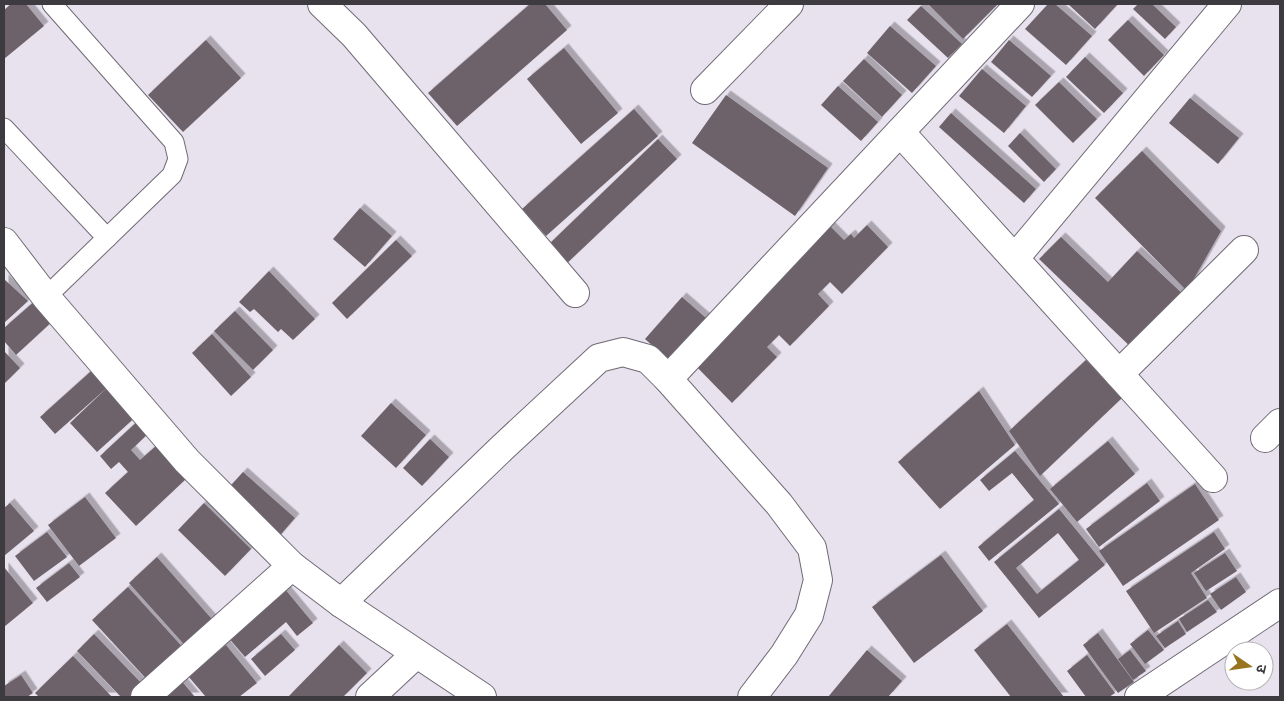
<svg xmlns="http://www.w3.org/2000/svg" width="1284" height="701" viewBox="0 0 1284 701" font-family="Rubik,'Noto Sans Devanagari',sans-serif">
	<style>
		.building { fill: #6d626a; fill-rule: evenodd; filter: url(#shadow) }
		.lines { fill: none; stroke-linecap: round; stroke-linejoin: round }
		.lane-casing { stroke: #6f6a74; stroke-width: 21 }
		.street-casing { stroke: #6f6a74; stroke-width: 30 }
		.lane { stroke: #fff; stroke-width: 19 }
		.street { stroke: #fff; stroke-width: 28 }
	</style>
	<defs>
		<filter id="shadow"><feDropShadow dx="4.5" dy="-4.5" stdDeviation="0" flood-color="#0004"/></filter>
	</defs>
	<rect width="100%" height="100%" fill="#e8e1ee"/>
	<g class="building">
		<polygon points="11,4 26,4 44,26 4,59 4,10"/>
		<polygon points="530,4 545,4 567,30 457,126 428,93"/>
		<polygon points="928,4 998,4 963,39"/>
		<polygon points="1048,4 1055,4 1092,36 1066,65 1025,29"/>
		<polygon points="1068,4 1115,4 1117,5 1095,29"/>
		<polygon points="1138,4 1152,4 1176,27 1165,39 1133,9"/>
		<polygon points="921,6 962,44 948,58 907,20"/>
		<polygon points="1128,20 1164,55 1144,76 1108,40"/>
		<polygon points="890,26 936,66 912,93 867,53"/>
		<polygon points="206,40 241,78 183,132 148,95"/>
		<polygon points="1009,40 1051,76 1032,97 991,62"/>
		<polygon points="564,48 618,113 581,144 527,79"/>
		<polygon points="1085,57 1123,93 1104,113 1066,77"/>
		<polygon points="864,59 902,95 882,117 843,81"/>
		<polygon points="982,69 1026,106 1004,133 959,96"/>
		<polygon points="1059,82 1097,119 1073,143 1035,105"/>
		<polygon points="838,86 878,122 861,141 821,105"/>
		<polygon points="726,95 828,168 795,216 692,143"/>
		<polygon points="1190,98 1239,138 1218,164 1169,123"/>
		<polygon points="634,109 658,136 546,236 522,209"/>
		<polygon points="951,113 1036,189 1024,203 939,127"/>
		<polygon points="1020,133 1056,169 1044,182 1008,146"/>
		<polygon points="658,139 677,159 563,267 545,248"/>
		<polygon points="1142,151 1221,231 1187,291 1095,198"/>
		<polygon points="360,208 392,236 365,267 333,239"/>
		<polygon points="829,225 844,240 851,234 854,238 867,225 888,247 842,294 830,282 818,294 829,306 790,346 779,335 767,347 777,357 732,403 691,361"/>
		<polygon points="1061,237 1108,282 1137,251 1187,298 1136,352 1039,259"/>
		<polygon points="396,240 412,256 347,319 332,303"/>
		<polygon points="269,271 315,319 293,340 281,329 278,332 254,309 250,312 239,302"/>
		<polygon points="4,279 28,301 4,323"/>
		<polygon points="682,297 706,318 669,360 645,339"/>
		<polygon points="36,300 54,320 16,355 4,341 4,328"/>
		<polygon points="235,311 273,350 253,370 214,331"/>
		<polygon points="212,334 251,377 231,396 192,353"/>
		<polygon points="4,351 20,368 4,384"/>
		<polygon points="1086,360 1122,398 1040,476 1009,431"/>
		<polygon points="99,364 140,413 97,452 70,423 110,385 55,434 40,417"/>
		<polygon points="979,391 1015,445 940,509 898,462"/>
		<polygon points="391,403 426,435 396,468 361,436"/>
		<polygon points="141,418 152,430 131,450 140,460 156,446 186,479 136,526 105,493 128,472 119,462 111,469 100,456"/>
		<polygon points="430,439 449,457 422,486 403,468"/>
		<polygon points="1108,441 1135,474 1077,522 1050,489"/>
		<polygon points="1015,451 1059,504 989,561 978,547 1034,500 1012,473 989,491 980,480"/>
		<polygon points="243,472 295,518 276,540 223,494"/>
		<polygon points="1147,483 1160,501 1099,547 1086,529"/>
		<polygon points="1195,484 1219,520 1123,586 1099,551"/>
		<polygon points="85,497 116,538 79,566 48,525"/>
		<polygon points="10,503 34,531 4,556 4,508"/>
		<polygon points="204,503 251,549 225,576 178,530"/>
		<path d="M1059,509l46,56 -66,53 -45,-56zM1058,533l21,27 -42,34 -21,-26z"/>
		<polygon points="47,532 67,557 34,581 15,556"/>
		<polygon points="1214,532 1225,549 1191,573 1207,598 1154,633 1126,591"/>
		<polygon points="1225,553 1237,571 1206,591 1194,573"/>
		<polygon points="941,555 983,611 914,663 872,607"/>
		<polygon points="157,557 218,626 190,651 129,583"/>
		<polygon points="69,563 80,577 47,602 36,588"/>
		<polygon points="4,567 33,603 4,627"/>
		<polygon points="1236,577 1246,592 1221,610 1210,594"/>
		<polygon points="128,587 186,651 151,684 92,620"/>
		<polygon points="284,588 313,623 297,636 286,622 245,657 227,636"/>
		<polygon points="1208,600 1217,612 1187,632 1179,619"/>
		<polygon points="1178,621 1186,634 1165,648 1156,636"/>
		<polygon points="1007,624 1064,697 1011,697 974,650"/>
		<polygon points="1148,630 1164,650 1145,664 1130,644"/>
		<polygon points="1098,633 1134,682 1118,693 1083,645"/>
		<polygon points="94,634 145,687 134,697 121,697 77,651"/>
		<polygon points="281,634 295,650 265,676 251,659"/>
		<polygon points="226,645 257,683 239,697 206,697 188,676"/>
		<polygon points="339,645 367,673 343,697 288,697"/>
		<polygon points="867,650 902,681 888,697 828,697"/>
		<polygon points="1130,650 1146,671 1133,680 1118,659"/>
		<polygon points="1087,655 1115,693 1109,697 1086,697 1067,671"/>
		<polygon points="73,656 112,697 39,697 35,693"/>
		<polygon points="21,675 33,693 27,697 4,697 4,686"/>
		<polygon points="179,678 195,697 155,697"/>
	</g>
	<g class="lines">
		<g class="lane-casing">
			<g id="lane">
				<polyline points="4,128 107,238"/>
				<polyline points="46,297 172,175 178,159 174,142 52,4"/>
			</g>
		</g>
		<g class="street-casing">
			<g id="street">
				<polyline points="322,4 354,35 575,293"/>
				<polyline points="705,90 789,4"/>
				<polyline points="900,132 1213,478"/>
				<polyline points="4,242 46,297 187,461 292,566 341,603 482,697"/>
				<polyline points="1015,258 1227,4"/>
				<polyline points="1119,374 1244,250"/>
				<polyline points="668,379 1020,4"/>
				<polyline points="1265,438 1280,423"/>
				<polyline points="341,603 502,448 599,358 623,352 648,359 668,379 779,504 812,548 818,580 809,615 784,655 752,697"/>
				<polyline points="145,697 292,566"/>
				<polyline points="370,697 416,654"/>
				<polyline points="1139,697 1280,603"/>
			</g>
		</g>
		<use href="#lane" class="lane"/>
		<use href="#street" class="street"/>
	</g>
	<rect width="1284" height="701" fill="none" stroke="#3d3b3f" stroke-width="10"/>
	<g transform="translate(1249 666) rotate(103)"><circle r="24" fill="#ffffff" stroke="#b1b1b2"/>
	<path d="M0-4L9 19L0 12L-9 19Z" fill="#98741e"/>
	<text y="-8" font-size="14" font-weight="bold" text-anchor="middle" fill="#3d3b3f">उ</text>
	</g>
</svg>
